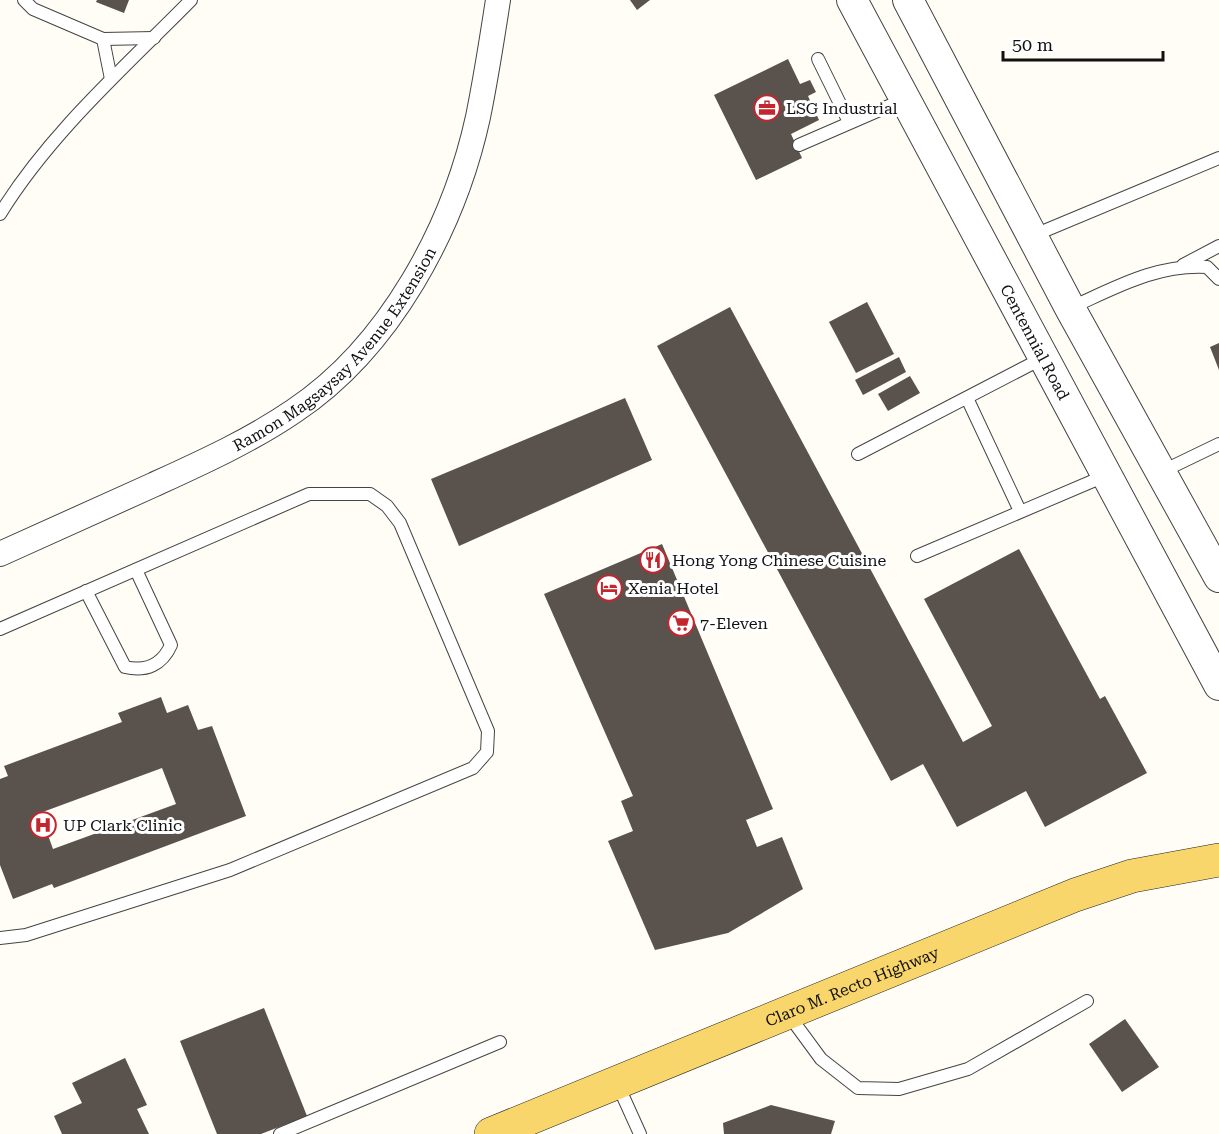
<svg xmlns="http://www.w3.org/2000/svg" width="1219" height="1134" viewBox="0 0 1219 1134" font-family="'Roboto Serif',serif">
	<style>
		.building { fill: #5a524d; fill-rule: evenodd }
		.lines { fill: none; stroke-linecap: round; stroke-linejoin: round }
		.service-casing { stroke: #444; stroke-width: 14 }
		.minor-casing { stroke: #444; stroke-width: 26 }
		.tertiary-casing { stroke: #444; stroke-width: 32 }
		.primary-casing { stroke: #222; stroke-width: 34 }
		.service { stroke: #fff; stroke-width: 12 }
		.minor { stroke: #fff; stroke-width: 24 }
		.tertiary { stroke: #fff; stroke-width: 30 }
		.primary { stroke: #f9d66b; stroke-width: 33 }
		.labels { text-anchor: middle; stroke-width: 6; stroke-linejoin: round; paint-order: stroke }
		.poi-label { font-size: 16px; fill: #111; stroke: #fff; text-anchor: start }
		.street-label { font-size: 16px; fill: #111; stroke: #fff }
	</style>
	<rect width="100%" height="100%" fill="#fffdf5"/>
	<g class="building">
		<polygon points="97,0 129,0 124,13 96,2"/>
		<polygon points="630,0 650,0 637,10"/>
		<polygon points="788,59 800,84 810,80 816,92 808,96 819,120 791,134 802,158 756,180 714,95"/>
		<polygon points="867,302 894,354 856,373 829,322"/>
		<polygon points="730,307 963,742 992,726 924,599 1019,549 1100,699 1105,696 1147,773 1045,827 1026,791 957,827 923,764 891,781 657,346"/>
		<polygon points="1219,343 1219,370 1210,347"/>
		<polygon points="899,357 906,372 863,395 855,380"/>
		<polygon points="910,376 920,393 888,411 878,394"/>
		<polygon points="625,398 652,460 459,546 431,479"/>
		<polygon points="662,544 773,809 746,820 757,847 782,837 803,889 728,933 655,950 608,841 633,831 621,801 633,796 544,594"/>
		<path d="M161,697l6,16 21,-8 10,25 14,-4 34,90 -192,72 -2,-4 -39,15 -13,-34v-86l8,-3 -4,-10 118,-44 -4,-9zM162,768l14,36 -123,45 -13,-36z"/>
		<polygon points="264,1008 307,1116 261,1134 217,1134 180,1041"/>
		<polygon points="1125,1019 1159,1067 1122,1092 1089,1044"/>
		<polygon points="125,1058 147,1105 137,1109 149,1134 62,1134 54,1116 82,1103 72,1083"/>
		<polygon points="771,1105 835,1121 831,1134 724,1134 723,1123"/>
	</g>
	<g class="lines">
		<g class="service-casing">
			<g id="service">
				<polyline points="24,0 33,9 103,39 154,38"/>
				<polyline points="103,39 111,79"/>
				<polyline points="818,59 849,122"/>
				<polyline points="799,145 905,99"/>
				<path d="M0,214c50,-81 124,-146 191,-214"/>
				<polyline points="1032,236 1219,158"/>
				<polyline points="1183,265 1219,246"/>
				<path d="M1070,308c45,-20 86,-44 137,-41l12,12"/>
				<polyline points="967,398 1020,511"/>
				<polyline points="858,454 1043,358"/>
				<polyline points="1161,472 1219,444"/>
				<polyline points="917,556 1107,475"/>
				<path d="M86,591l39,76c21,5 37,-2 46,-22l-35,-75"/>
				<polyline points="0,629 309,494 370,494 387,506 400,523 488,731 487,752 473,768 230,870 26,935 0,938"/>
				<polyline points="788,1014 821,1059 858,1088 899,1089 968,1069 1087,1001"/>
				<polyline points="617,1083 640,1134"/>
				<polyline points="280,1134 500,1042"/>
			</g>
		</g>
		<g class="minor-casing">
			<g id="minor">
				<path id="s1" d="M0,554c51,-23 102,-46 153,-69 48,-22 97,-44 141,-74 96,-64 160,-184 184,-294 8,-39 14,-78 20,-117"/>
			</g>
		</g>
		<g class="tertiary-casing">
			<g id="tertiary">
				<path id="s2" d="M852,0l367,685"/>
				<polyline points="908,0 1070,308 1219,577"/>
			</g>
		</g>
		<g class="primary-casing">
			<g id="primary">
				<path id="s3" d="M491,1134l584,-239 57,-19 87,-16"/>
			</g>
		</g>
		<use href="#service" class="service"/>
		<use href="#minor" class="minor"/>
		<use href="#tertiary" class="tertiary"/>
		<use href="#primary" class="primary"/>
	</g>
	<defs>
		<g id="office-ring" transform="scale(1.35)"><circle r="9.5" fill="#fff" stroke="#c4262e" stroke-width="1.5"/><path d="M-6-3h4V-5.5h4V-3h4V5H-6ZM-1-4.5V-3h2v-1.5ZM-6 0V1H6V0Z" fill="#c4262e"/></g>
		<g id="restaurant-ring" transform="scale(1.35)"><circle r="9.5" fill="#fff" stroke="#c4262e" stroke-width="1.5"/><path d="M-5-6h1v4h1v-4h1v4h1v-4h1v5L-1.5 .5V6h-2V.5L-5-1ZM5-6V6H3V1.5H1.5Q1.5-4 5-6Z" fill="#c4262e"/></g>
		<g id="hotel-ring" transform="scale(1.35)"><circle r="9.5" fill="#fff" stroke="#c4262e" stroke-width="1.5"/><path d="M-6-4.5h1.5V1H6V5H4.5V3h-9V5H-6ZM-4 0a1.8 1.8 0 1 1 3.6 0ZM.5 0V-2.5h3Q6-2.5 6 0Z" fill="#c4262e"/></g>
		<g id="supermarket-ring" transform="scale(1.35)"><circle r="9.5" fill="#fff" stroke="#c4262e" stroke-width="1.5"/><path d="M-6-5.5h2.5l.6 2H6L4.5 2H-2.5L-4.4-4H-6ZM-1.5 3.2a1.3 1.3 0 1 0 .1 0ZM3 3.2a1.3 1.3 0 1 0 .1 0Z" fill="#c4262e"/></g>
		<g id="hospital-ring" transform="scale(1.35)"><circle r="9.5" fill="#fff" stroke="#c4262e" stroke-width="1.5"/><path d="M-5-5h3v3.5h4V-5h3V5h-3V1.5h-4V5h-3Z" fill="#c4262e"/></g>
	</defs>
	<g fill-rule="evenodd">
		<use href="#office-ring" x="767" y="108"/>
		<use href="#restaurant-ring" x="653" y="560"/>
		<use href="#hotel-ring" x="609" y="588"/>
		<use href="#supermarket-ring" x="681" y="623"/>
		<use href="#hospital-ring" x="43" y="825"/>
	</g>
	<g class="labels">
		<g class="poi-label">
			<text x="786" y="114">LSG Industrial</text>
			<text x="672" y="566">Hong Yong Chinese Cuisine</text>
			<text x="628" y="594">Xenia Hotel</text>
			<text x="700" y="629">7-Eleven</text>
			<text x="63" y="831">UP Clark Clinic</text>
		</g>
		<g class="street-label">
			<text dy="6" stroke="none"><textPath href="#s2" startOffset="388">Centennial Road</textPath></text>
			<text dy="6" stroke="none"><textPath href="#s1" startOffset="400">Ramon Magsaysay Avenue Extension</textPath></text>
			<text dy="6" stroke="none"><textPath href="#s3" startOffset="390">Claro M. Recto Highway</textPath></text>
		</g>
	</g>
	<path d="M1003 51v9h160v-9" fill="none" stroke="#111111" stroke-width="3"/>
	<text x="1012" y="51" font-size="18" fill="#111111" stroke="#ffffff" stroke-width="4.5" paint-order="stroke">50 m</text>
</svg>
